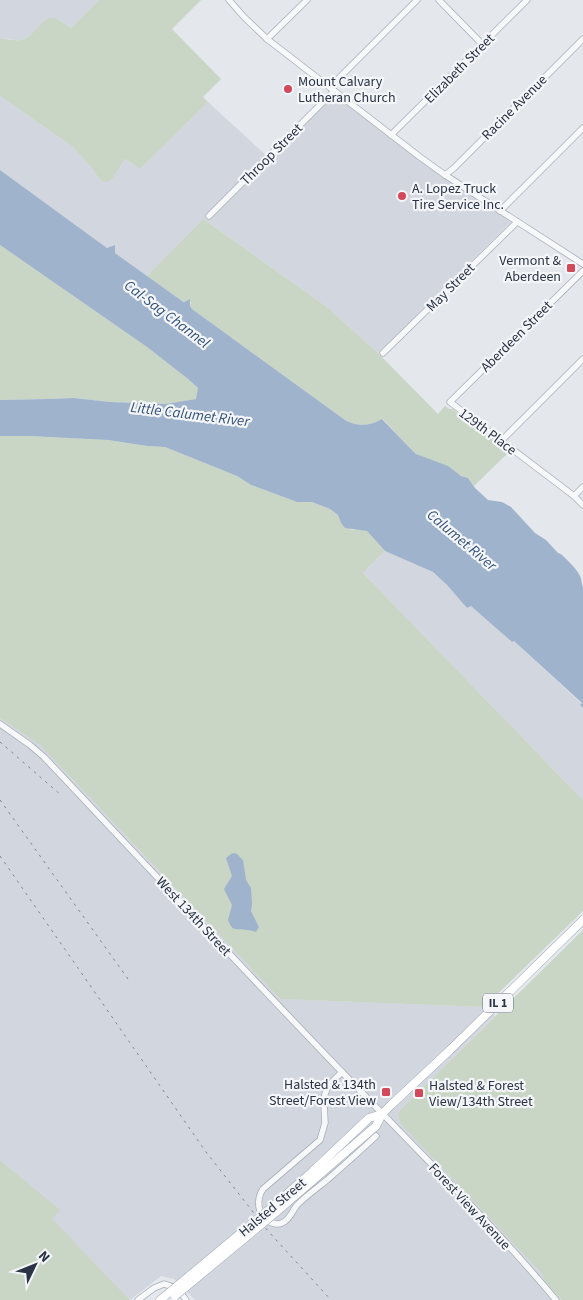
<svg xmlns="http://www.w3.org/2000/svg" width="583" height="1300" viewBox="0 0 583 1300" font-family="'Source Sans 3',sans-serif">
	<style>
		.built { fill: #d2d6de }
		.green { fill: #c9d6c5 }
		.water { fill: #9fb4cc }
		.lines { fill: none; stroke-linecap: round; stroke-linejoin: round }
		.minor-casing { stroke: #a9aeb7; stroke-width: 7 }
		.major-casing { stroke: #a3abb8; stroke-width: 9 }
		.minor { stroke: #f7f8fa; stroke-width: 5.5 }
		.major { stroke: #fff; stroke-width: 8 }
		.rail { stroke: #7d8696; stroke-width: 1; stroke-dasharray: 2.5 5; stroke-linecap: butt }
		.major-bridge-casing { stroke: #a3abb8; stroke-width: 9; stroke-linecap: butt }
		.major-bridge { stroke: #fff; stroke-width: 8 }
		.poi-dot { fill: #d1495b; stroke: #f4f6f9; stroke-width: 2 }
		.labels { text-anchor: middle; stroke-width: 4.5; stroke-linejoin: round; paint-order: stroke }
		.shield { fill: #f4f6f9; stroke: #676e7b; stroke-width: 1 }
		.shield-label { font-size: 12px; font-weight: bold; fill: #2b3445 }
		.street-label { font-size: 14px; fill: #2b3445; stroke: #f4f6f9 }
		.poi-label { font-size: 14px; fill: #2b3445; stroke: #f4f6f9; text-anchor: start }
		.water-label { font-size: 15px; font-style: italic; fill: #34527a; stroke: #f4f6f9 }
	</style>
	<rect width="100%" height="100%" fill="#e4e7ec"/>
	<g class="built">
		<polygon points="0,0 99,0 71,28 58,19 34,32 28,37 22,40 15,40 0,38"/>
		<polygon points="336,92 418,155 514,219 378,353 327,307 203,219 147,276 115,253 115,245 107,248 0,170 0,96 73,147 91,167 98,177 113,178 125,159 140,169 208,102 269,158"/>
		<polygon points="385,551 433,572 447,585 467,608 471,605 512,642 514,641 582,704 581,705 583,708 583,800 363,573"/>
		<polygon points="0,718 41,746 280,999 484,1007 495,1016 400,1110 398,1118 399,1121 542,1274 545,1282 562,1300 195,1300 174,1279 161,1276 130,1300 51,1219 59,1210 0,1160"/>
	</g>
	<g class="green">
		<path d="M99,0h102l-29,29 49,50 -18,18 5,5 -68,67 -15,-10 -12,19 -6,4 -5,-1 -4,-4 -7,-10 -18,-20 -73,-51v-58c8,1 17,4 24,1 12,-4 19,-26 33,-20 5,2 9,6 14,9z"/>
		<path d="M203,219l124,88 51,46 60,61 7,-8 4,3h4l5,5 51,38 -35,34 -6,-8 -7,-2 -45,-22 -10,-10 -23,-25c-13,7 -26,8 -38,1l-153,-111 -2,-3 1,-4 -9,-1 -35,-25z"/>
		<polygon points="0,245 147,347 188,379 198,388 197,399 165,404 110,402 74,398 47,399 0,400"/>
		<polygon points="0,436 29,436 108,440 147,446 165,447 237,476 251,485 297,502 312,502 330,509 338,515 341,523 352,530 359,529 367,531 385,551 363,573 583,800 583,911 484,1007 280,999 41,746 0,718"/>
		<path d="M583,930v370h-21l-17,-18 -3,-8 -140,-149c-4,-5 -5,-9 -2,-15z"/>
		<polygon points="0,1160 60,1210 52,1219 130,1300 0,1300"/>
	</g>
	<g class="water">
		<path d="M0,170l107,78 8,-3v8l67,48 2,1 6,-3v7l2,3 153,111c11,7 26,6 37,-1l24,25 10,10 32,12 13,10 7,2 7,10 13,12 14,2 9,5 24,26 11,7 12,13 3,1c6,6 15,14 19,22 2,4 1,7 3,11v121l-3,-3 2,-2 -68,-62 -2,1 -41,-36 -4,2 -20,-23 -14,-13 -48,-21 -18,-20 -22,-3 -4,-5 -3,-8 -8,-6 -18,-7h-15l-46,-17 -14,-9 -72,-29 -18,-1 -39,-6 -79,-4h-29v-36l47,-1 27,-1 36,4 55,2 31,-5 2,-11 -10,-9 -41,-32 -147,-102z"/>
		<path d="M234,853l3,1 6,6 3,20 5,8 1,16 -1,7 8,16 -3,5c-3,-1 -6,-2 -9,-2 -11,-2 -14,3 -19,-10l4,-15 -8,-16 8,-13 -6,-18 5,-4z"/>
	</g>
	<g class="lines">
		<g class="minor-casing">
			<g id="minor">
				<polyline points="229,0 244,17 267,39 420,157 445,175 583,264"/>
				<polyline points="439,0 482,44"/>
				<polyline points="267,39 307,0"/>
				<polyline points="330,87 417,0"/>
				<polyline points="391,135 527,0"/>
				<polyline points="445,175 454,168 583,39"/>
				<polyline points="500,211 583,128"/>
				<polyline points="209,216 334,91"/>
				<polyline points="583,271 450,402 574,496 583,505"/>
				<polyline points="383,353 517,222"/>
				<polyline points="501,441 583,359"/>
				<polyline points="574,496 583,487"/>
				<path d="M0,724l30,21 14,12c99,105 198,211 298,315 72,75 147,148 214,228"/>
				<path d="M342,1072l-14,14 -3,8 -1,9 1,20 -5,17 -57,49c-4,6 -5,11 -4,18 2,10 13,20 23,16 8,-3 10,-12 15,-18 9,-9 20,-17 30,-25 16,-14 33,-29 49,-44"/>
				<path d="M138,1300l16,-12 10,-4c10,2 17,8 22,16"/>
			</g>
		</g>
		<g class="major-casing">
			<g id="major">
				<polyline points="271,1208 312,1172 369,1118 382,1114"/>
				<polyline points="275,1213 376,1126 382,1114 391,1105 450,1050 583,920"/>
				<polyline points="160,1300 170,1292"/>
			</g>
		</g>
		<use href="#minor" class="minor"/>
		<use href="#major" class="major"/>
		<g class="rail">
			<polyline points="0,742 61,795"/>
			<polyline points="0,800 128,979"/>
			<polyline points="0,856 206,1152 268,1231 331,1300"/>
		</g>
		<g class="major-bridge-casing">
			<g id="major-bridge">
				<polyline points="170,1292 271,1208"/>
				<polyline points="175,1296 275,1213"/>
			</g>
		</g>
		<use href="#major-bridge" class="major-bridge"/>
	</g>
	<g class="poi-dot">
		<circle cx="288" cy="89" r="5"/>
		<circle cx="402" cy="196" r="5"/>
		<rect x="566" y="263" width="10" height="10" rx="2.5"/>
		<rect x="381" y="1087" width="10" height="10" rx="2.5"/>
		<rect x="414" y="1088" width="10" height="10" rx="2.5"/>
	</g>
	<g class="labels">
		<rect class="shield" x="483" y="993.5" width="30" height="19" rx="4"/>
		<g class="shield-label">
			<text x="498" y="1007">IL 1</text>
		</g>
		<g class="street-label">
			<text transform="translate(459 68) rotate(-45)" y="5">Elizabeth Street</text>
			<text transform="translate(514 107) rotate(-45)" y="5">Racine Avenue</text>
			<text transform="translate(271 154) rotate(-45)" y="5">Throop Street</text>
			<text transform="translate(450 287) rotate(-45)" y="5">May Street</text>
			<text transform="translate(516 336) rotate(-45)" y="5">Aberdeen Street</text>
			<text transform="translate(488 431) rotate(37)" y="5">129th Place</text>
			<text transform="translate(194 916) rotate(47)" y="5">West 134th Street</text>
			<text transform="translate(470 1206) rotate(47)" y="5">Forest View Avenue</text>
			<text transform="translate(272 1207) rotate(-40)" y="5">Halsted Street</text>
		</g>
		<g class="poi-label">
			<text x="298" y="86">Mount Calvary<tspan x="298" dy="16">Lutheran Church</tspan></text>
			<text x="412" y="193">A. Lopez Truck<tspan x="412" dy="16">Tire Service Inc.</tspan></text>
			<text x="561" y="265" text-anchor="end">Vermont &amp;<tspan x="561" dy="16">Aberdeen</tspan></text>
			<text x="376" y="1089" text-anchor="end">Halsted &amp; 134th<tspan x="376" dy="16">Street/Forest View</tspan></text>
			<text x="429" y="1090">Halsted &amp; Forest<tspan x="429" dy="16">View/134th Street</tspan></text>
		</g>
		<g class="water-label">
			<text transform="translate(167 314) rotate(37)" y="5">Cal-Sag Channel</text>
			<text transform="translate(190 414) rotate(7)" y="5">Little Calumet River</text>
			<text transform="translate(462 540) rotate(40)" y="5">Calumet River</text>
		</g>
	</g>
	<g transform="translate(35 1265) rotate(47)" stroke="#f4f6f9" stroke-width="4" paint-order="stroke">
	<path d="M0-4L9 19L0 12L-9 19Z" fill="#2b3445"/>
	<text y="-8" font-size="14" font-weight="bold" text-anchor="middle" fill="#2b3445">N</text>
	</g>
</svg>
